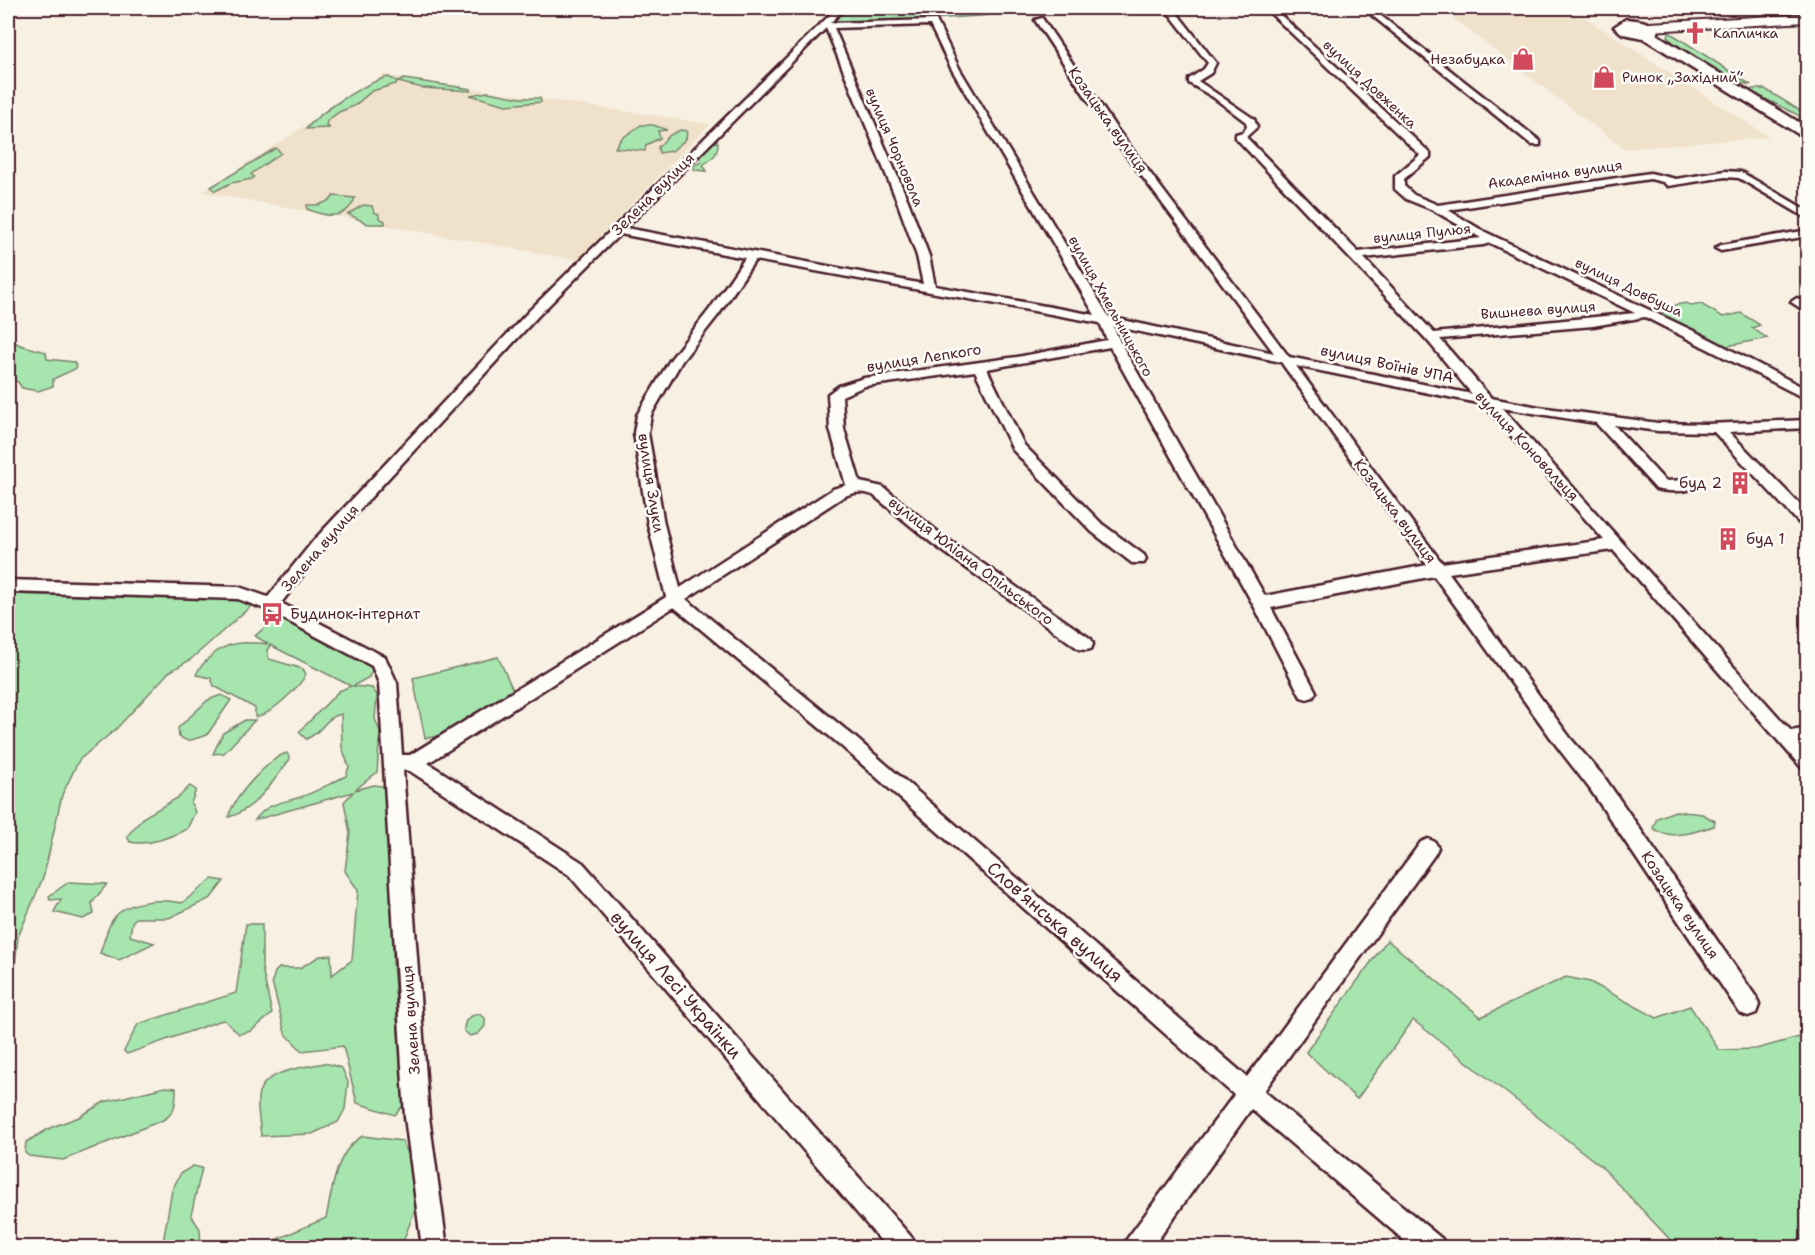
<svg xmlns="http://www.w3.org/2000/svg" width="1815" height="1255" viewBox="0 0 1815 1255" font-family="'Shantell Sans',sans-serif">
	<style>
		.built { fill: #f0e1ca }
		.green { fill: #a6e6ae; stroke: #78826c; stroke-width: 1.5 }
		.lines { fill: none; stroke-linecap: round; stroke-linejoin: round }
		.minor-casing { stroke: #4a1f2b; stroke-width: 5 }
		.secondary-casing { stroke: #4a1f2b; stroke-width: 4 }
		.trunk-casing { stroke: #4a1f2b; stroke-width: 5 }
		.minor { fill: #fdfcf7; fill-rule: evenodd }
		.secondary { fill: #fdfcf7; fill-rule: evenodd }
		.trunk { fill: #fdfcf7; fill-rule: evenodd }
		.labels { text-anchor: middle; stroke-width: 5; stroke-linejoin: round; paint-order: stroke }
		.far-poi-label { font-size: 14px; fill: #4a1f2b; stroke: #fdfcf7; text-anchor: start }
		.far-street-label { font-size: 14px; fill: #4a1f2b; stroke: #fdfcf7 }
		.street-label { font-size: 15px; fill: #4a1f2b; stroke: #fdfcf7 }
		.poi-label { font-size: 15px; fill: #4a1f2b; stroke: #fdfcf7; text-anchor: start }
		.near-street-label { font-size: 18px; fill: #4a1f2b; stroke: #fdfcf7 }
	</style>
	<rect width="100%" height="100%" fill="#f7f0e3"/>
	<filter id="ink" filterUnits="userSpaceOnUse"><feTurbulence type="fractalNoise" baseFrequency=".0167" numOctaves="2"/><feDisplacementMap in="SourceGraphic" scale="12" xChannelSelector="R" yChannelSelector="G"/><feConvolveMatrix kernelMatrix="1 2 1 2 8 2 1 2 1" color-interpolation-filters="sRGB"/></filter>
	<g filter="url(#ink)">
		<g class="built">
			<polygon points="1573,10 1769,137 1624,149 1452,17"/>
			<polygon points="383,75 710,124 577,260 203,192"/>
		</g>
		<g class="green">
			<polygon points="846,8 1100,8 1038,10 980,16 832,25 831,22"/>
			<path d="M1669,32l82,53c-22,-3 -66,-32 -83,-47z"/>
			<path d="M388,77l9,4 -1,3 -24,7 -18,15 -15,6 -12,9 -1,5 4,2 -24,1c15,-18 59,-46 82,-52z"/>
			<polygon points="404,79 471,89 471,91 423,88 398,82"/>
			<polygon points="1752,89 1765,89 1807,115 1807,127 1798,120 1800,116 1750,91"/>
			<polygon points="488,92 521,98 540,98 541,102 506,105 470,95"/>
			<polygon points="641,125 653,125 667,130 658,131 660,138 646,145 645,151 615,148 621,139"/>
			<polygon points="680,130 687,131 686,139 672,151 659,153 658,147 670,135"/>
			<path d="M718,142c0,13 -5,16 -15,23l4,6 -12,-1 -2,-4 8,-4v-9l10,-10z"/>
			<polygon points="276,148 281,153 251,174 254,177 252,179 231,183 215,191 211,187"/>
			<path d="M333,196l22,2c-9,23 -29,19 -48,11v-4h12l13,-6z"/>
			<polygon points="363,205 372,206 374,212 379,214 379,218 385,221 385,224 368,224 348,214"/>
			<polygon points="1686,303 1691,306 1701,304 1723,317 1741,313 1760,325 1752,328 1767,338 1727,346 1660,314 1664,312 1660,308"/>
			<polygon points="8,338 20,345 46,352 47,359 74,362 77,368 53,379 53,386 38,391 22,388 18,382 8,377"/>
			<polygon points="8,594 232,599 251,606 190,660 169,672 116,729 79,760 62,795 44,875 18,937 14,973 8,993"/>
			<path d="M281,618l11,1 82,48 -5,10 -16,9 19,2 5,7 -2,24 5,12 -3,41 -22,18 19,-5 15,2 5,28 -1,149 11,140 -9,11 -38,-12 -14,-57 -41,5 -17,-18 -13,-51 3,-10 4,-4h21l20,-12 11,-1 1,20 20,-15 6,-70 -13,-19 5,-38 -6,-31 9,-10 -98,28c13,-18 27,-17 46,-23 15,-5 30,-14 45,-21l3,-9 -7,-20 -1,-33c-18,4 -18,19 -35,25l-7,-7 40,-41 12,-5 -81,-41 -3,5 2,9 34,10 3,5c-6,13 -37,42 -51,43v-9l-41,-22 -3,-8 -15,-3c3,-8 8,-12 14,-18 18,-17 35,-15 58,-13l-13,-8 15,-13z"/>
			<polygon points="498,657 513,690 442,736 425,738 413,678"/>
			<polygon points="221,695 231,700 207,735 188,741 179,737 178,728 208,700"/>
			<polygon points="245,720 255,720 224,753 213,754 223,733"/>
			<path d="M287,753l3,6c-16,21 -35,51 -61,58 1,-16 42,-61 58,-64z"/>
			<path d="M190,786l6,4 -5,13 4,9 -8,17c-17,8 -37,17 -57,13l-3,-6 17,-19 35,-20z"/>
			<path d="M1675,811l27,3 13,7 -1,5c-19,6 -45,15 -61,2l4,-10z"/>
			<path d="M212,879l12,2 -13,17 -42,20h-33l-4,4 -2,14 24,7 -35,17 -19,-7c4,-10 7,-27 14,-35 15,-19 47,-19 68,-15z"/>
			<polygon points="69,882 107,884 92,903 94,914 83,919 54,912 61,899 50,900 49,896"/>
			<polygon points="246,924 262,924 262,968 272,1014 251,1031 239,1034 224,1020 219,1021 127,1054 124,1051 138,1024 236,993"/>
			<polygon points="1387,940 1481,1017 1566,977 1590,982 1657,1018 1690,1006 1719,1050 1756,1049 1807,1035 1807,1247 1677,1247 1602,1167 1413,1020 1357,1099 1306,1052"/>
			<path d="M479,1014l6,4v8l-7,8 -8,2 -6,-5c0,-11 4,-15 15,-17z"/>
			<path d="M325,1063l17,5 6,14 -3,27 -7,13 -26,12 -51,2c-1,-12 -4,-26 -3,-38 2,-28 47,-31 67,-35z"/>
			<path d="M165,1087l11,1c0,13 0,25 -13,32l-100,40 -34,-4 -4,-3 1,-11 26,-15 27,-10 25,-15z"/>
			<path d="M363,1136l39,5 16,33 1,25 -18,48 -127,1 1,-8 51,-22c6,-26 9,-68 37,-82z"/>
			<polygon points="193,1166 202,1168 191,1215 200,1229 201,1247 165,1247 163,1242 172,1190 181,1173"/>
		</g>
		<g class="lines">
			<g class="minor-casing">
				<g id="minor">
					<path d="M837,8h8l-15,15 106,-3 23,48 150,249 165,36 -165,-221 -74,-112 7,-2 74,110 173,229 183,37 -45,-54 -191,-202v-4l7,-2 4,-5 -1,-5 -33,-25 -24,-14v-4l15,-10 4,-6 -43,-55h8l43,55 -5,10 -13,8 56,38 3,8 -11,10 112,115 123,-14 -48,-28 -27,-11 -11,-10v-13l25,-21 -155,-147h8l157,145v4l-26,22v7l10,9 24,10 212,-32 26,6 49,-8 16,1 67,39v8l-69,-41 -14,-1 -57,9 -5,-4 -13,-3 -202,31 35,21 219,104 106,55v10l-163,-83 -52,9 -153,13 51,59 48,9 119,16 49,1 101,-4v8l-79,4 79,81v15l-5,-1 -89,-95 -56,-1 -44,-6 51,56 25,-1 7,5c-7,8 -30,7 -41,4l-60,-66 -94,-15 289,323 17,-3v15h-5l5,6v21l-6,-2 -21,-24 -168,-194 -164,23 122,166 33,38 152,220 3,8 -3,8 -8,3 -8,-3 -150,-224 -31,-40 -125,-173 -163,32 45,84 -3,5 -6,2 -6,-2 -47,-91 -144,-259 -123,22 37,76 78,79 42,31 2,4 -2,4h-12l-40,-31 -79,-82 -38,-79 -110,15 -23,10 2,33 16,53 23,5 60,49 148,103 2,5 -2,5 -6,1 -6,-1 -146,-105 -60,-49c-12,-4 -19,-3 -30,2l-157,102 165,135 396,343 174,-235 7,-3 7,3 3,6 -3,6 -171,237 178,148 3,9h-32l-162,-139 -99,139h-28l3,-9 107,-144 -395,-351 -165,-137 -246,156 155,100 330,376 3,9h-29l-318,-373 -159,-104 -7,-1 26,347 18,131h-25l-17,-131 -26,-434 -7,-17 -107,-57 -27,-10 -230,-7v-12l231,7 29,10 46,-57 216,-230zM930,25l21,43 144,247 -160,-29 -6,-30 -21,-55 -74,-173zM826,28l71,173 20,55 6,28 -297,-56zM620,234l125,24 -35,51 -40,51 -33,55 -3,18 14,91 18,73 -256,158h-8l-5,-72 -12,-26 -104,-54 43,-55 214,-232zM1490,243l145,70 -201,20 -70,-75 119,-13zM755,260l345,63 7,17 -90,17 -153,21 -25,8 -11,8 2,35 16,56 -13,4 -153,99 -16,-64 -16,-91 3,-18 31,-54 37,-47zM1113,326l168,36 146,203 -162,31 -145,-254zM1296,366l187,38 121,136 -162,23z"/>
					<polygon points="1363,8 1371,8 1540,141 1540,145 1532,145"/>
					<polygon points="1808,230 1808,236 1721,251 1715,248 1721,245"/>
					<polygon points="1797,298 1808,303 1808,313 1791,302"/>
				</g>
			</g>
			<g class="secondary-casing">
				<polygon id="secondary" points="1808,14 1808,22 1649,31 1643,27 1649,23"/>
			</g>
			<g class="trunk-casing">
				<path id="trunk" d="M1626,19c13,1 24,2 33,12l-3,3 152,94v12l-165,-102 -20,-4 -9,-7z"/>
			</g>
			<use href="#minor" class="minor"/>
			<use href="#secondary" class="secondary"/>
			<use href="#trunk" class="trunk"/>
		</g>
	</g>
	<defs>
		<g id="church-bare" transform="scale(1.8)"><path d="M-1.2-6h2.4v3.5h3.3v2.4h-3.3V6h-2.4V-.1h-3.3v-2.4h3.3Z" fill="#d1495b" stroke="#fdfcf7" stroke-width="2.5" paint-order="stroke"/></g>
		<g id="shop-bare" transform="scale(1.8)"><path d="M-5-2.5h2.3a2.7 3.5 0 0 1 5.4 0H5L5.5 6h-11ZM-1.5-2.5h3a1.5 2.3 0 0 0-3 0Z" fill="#d1495b" stroke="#fdfcf7" stroke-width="2.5" paint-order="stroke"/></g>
		<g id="building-bare" transform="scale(1.8)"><path d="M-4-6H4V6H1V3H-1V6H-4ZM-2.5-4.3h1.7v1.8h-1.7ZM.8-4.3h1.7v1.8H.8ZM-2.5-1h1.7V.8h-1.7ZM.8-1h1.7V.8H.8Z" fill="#d1495b" stroke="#fdfcf7" stroke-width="2.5" paint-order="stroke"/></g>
		<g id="bus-bare" transform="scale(1.8)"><path d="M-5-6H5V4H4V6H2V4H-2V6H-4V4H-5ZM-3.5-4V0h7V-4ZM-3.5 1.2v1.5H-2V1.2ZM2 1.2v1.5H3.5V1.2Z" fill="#d1495b" stroke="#fdfcf7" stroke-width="2.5" paint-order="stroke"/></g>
	</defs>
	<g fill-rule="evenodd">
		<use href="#church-bare" x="1695" y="33"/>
		<use href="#shop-bare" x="1523" y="59"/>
		<use href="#shop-bare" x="1604" y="77"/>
		<use href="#building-bare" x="1740" y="483"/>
		<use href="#building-bare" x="1728" y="539"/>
		<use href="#bus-bare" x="272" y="614"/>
	</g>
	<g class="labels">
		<g class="far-poi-label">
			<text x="1713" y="38">Капличка</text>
			<text x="1505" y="64" text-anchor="end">Незабудка</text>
			<text x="1622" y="82">Ринок „Західний“</text>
		</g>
		<g class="far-street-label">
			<text transform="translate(1370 84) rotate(43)" y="5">вулиця Довженка</text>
			<text transform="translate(895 147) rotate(67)" y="5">вулиця Чорновола</text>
			<text transform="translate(1555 174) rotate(-8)" y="5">Академічна вулиця</text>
			<text transform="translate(1422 233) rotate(-6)" y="5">вулиця Пулюя</text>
			<text transform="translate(1629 287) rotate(26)" y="5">вулиця Довбуша</text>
			<text transform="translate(1111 306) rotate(61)" y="5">вулиця Хмельницького</text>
			<text transform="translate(1538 310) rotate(-4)" y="5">Вишнева вулиця</text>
		</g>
		<g class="street-label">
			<text transform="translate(1108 120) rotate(55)" y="5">Козацька вулиця</text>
			<text transform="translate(653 194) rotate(-45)" y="5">Зелена вулиця</text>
			<text transform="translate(924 358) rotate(-9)" y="5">вулиця Лепкого</text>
			<text transform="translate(1387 364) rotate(12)" y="5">вулиця Воїнів УПА</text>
			<text transform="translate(1527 446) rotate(47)" y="5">вулиця Коновальця</text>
			<text transform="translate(651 483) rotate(81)" y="5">вулиця Злуки</text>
			<text transform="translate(1395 511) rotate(53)" y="5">Козацька вулиця</text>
			<text transform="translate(320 548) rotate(-49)" y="5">Зелена вулиця</text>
			<text transform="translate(971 561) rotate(37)" y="5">вулиця Юліана Опільського</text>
			<text transform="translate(1680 905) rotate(56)" y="5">Козацька вулиця</text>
			<text transform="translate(411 1020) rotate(-94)" y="5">Зелена вулиця</text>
		</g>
		<g class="poi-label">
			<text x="1722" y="488" text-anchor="end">буд 2</text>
			<text x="1746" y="544">буд 1</text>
			<text x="290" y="619">Будинок-інтернат</text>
		</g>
		<g class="near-street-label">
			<text transform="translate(1055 922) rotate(41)" y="6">Словʼянська вулиця</text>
			<text transform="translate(676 985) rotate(49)" y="6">вулиця Лесі Українки</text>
		</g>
	</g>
	<rect width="1815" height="1255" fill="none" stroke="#fdfcf7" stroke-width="30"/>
	<rect x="15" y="15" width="1785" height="1225" fill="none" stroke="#4a1f2b" stroke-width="2" filter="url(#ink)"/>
</svg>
